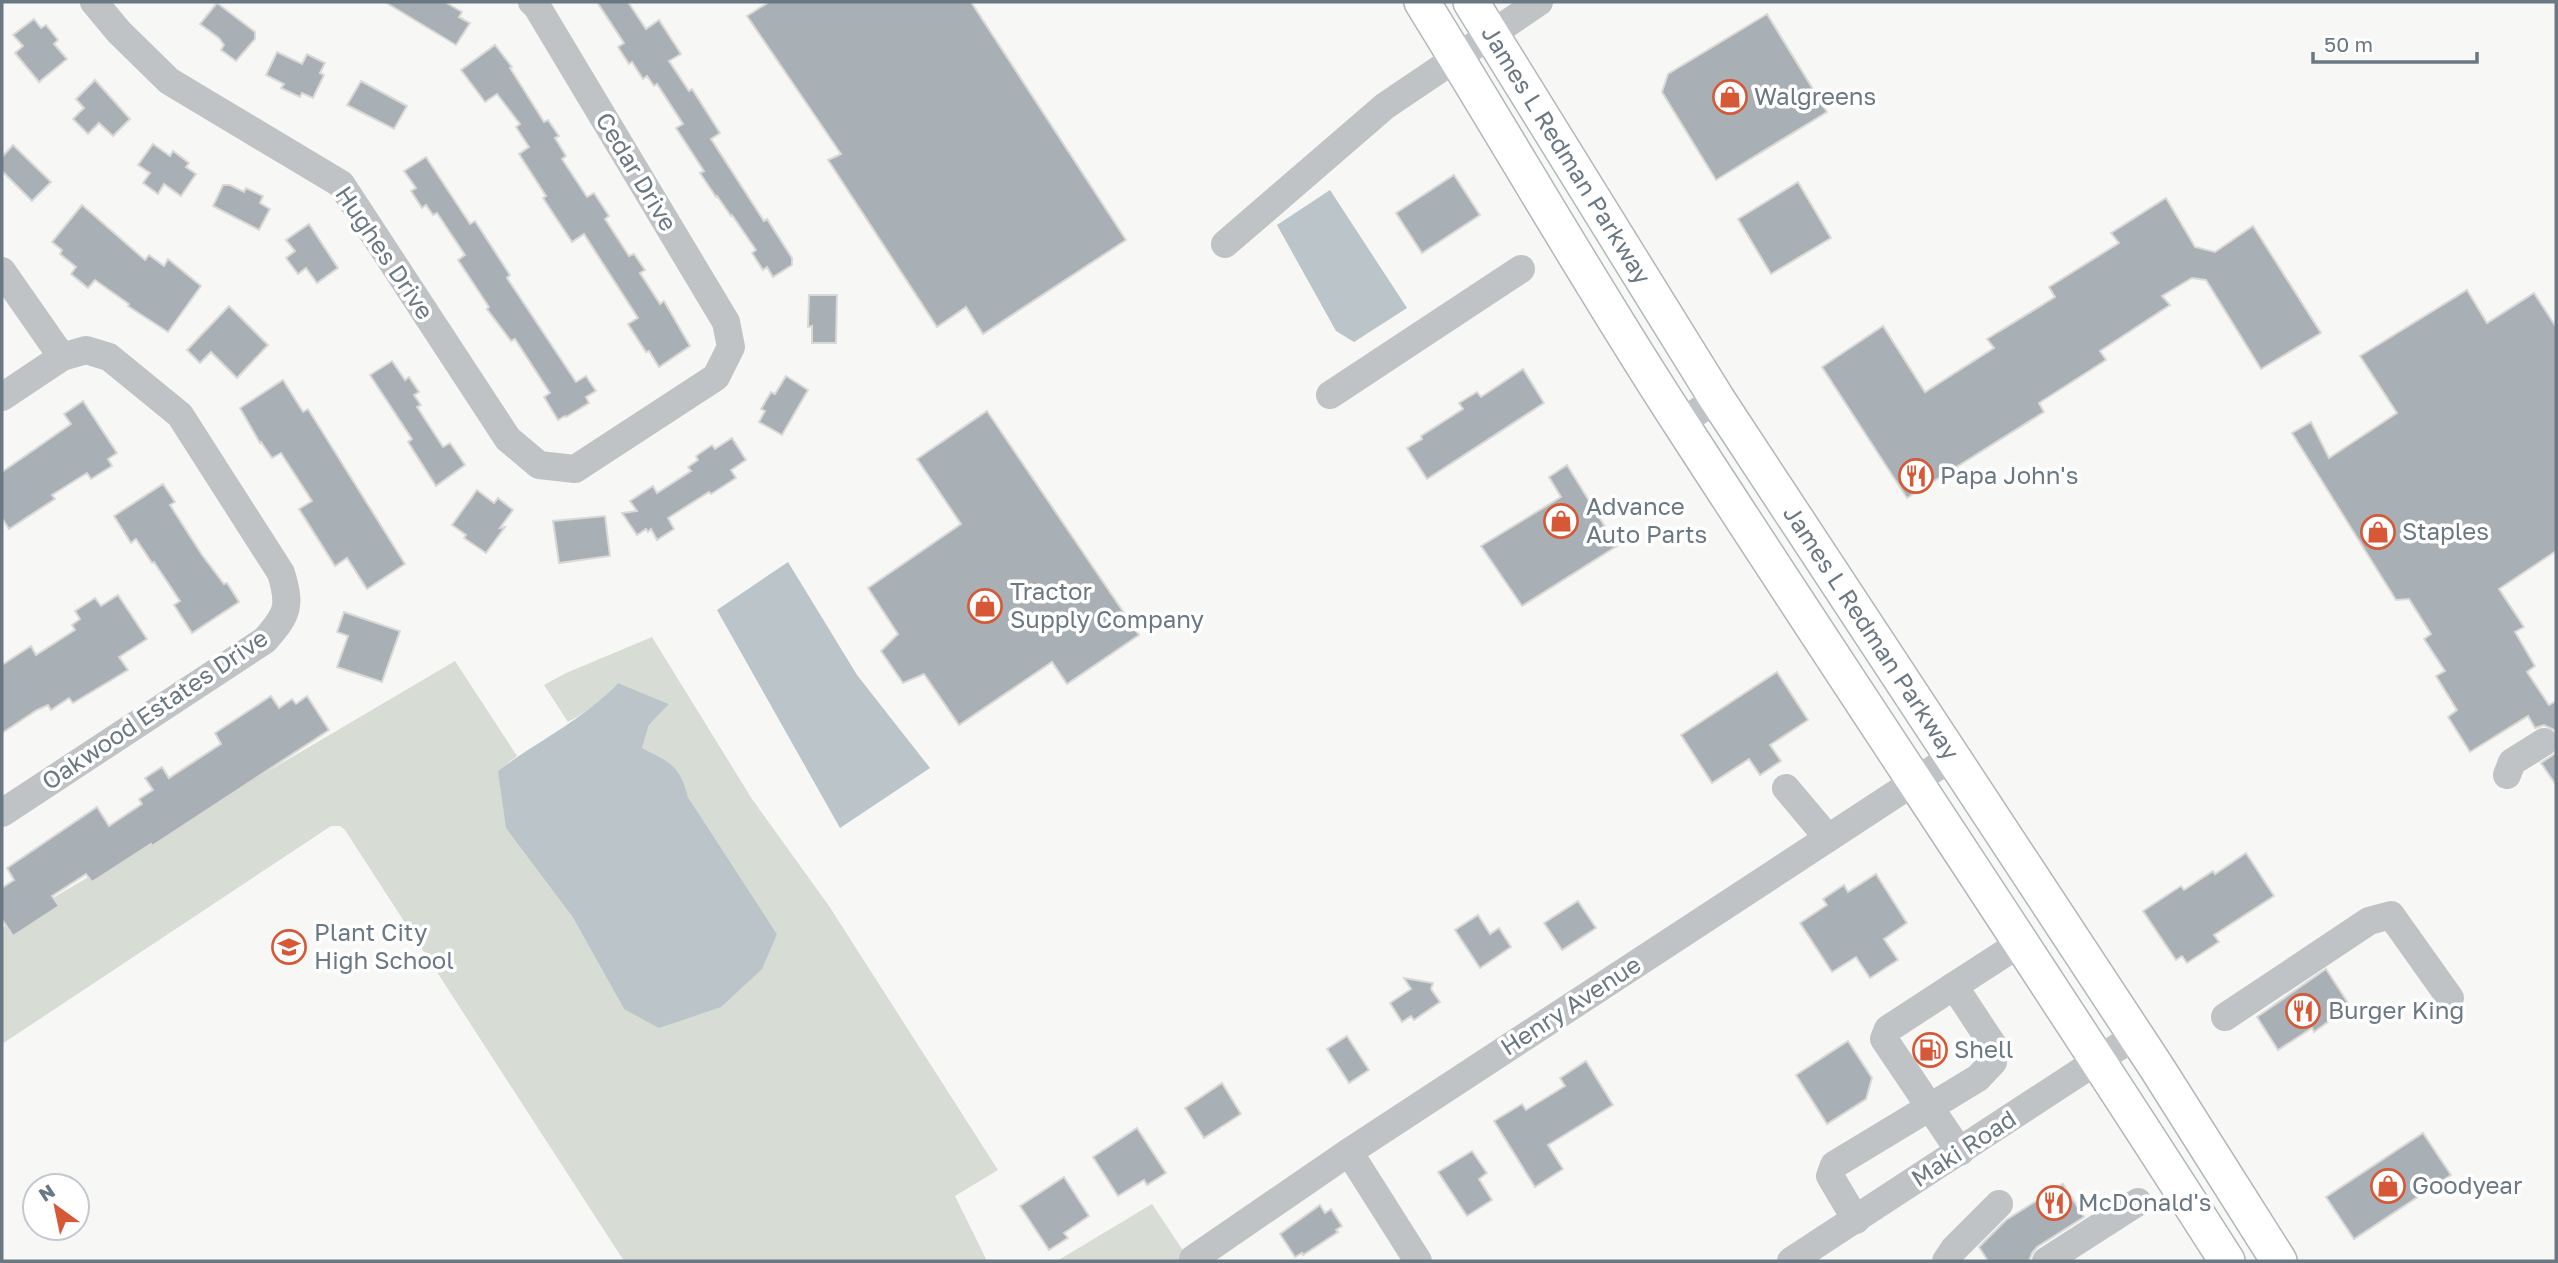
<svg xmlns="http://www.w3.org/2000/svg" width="2558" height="1263" viewBox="0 0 2558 1263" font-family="'Golos Text',sans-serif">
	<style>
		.green { fill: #d7dcd4 }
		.water { fill: #bac4c9 }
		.building { fill: #a9b0b5; stroke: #d9d9d7; stroke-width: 2 }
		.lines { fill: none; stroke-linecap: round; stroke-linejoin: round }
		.major-casing { stroke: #b2b7ba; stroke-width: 38 }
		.minor { stroke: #bfc3c6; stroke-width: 28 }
		.major { stroke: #fff; stroke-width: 35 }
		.labels { text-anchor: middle; stroke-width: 7; stroke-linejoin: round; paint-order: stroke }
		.poi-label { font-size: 24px; fill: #697883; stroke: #fff; text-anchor: start }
		.street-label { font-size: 24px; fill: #697883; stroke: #fff }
	</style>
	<rect width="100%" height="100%" fill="#f7f7f5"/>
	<g class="green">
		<path d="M652,637l100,162 77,107 169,264 -43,26 32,65h-363l-279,-431 -5,-4h-9l-329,218v-116l453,-267 62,95 -19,15 74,145 52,93 153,-75 -89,-137c-8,-32 -18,-35 -46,-49l7,-23 20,-21 -51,-21 -23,23 -27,16 -24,-37 22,-12z"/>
		<polygon points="1152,1204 1190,1261 1057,1261"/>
	</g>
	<g class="water">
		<polygon points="1330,190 1407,308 1354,342 1336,331 1277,225"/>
		<polygon points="788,562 857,675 930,768 840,828 717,610"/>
		<path d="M618,683l51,21 -20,21 -7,23c28,14 38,17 46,49l89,137 -15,35 -41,38 -62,21 -35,-19 -52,-93 -66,-88 -8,-57c38,-29 88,-53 120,-88z"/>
	</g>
	<g class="building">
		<polygon points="385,2 445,2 462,12 459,17 470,23 456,45"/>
		<polygon points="597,2 628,2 646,29 659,20 681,54 669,61 689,91 692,89 720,133 711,139 764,221 767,219 792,258 792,265 773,277 767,267 763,270 752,253 756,250 732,215 731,216 717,196 716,197 700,173 704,171 676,128 683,124 657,84 654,86 647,76 643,79 632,62 629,64 618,47 624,43"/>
		<polygon points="769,2 971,2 1126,240 983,334 966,307 937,327 828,160 841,154 747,16"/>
		<polygon points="217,3 255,32 255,39 236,61 221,50 224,45 219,38 200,24"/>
		<polygon points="1767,14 1827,112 1716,180 1662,92 1668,74"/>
		<polygon points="34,19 41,28 46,25 58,40 54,44 67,59 39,82 15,53 23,46 13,35"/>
		<polygon points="495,45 512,67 510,68 544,122 548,120 559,136 555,138 566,156 562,159 587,197 594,193 609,216 605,219 629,256 634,254 645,270 640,273 660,304 664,301 690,346 659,367 649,351 646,352 628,324 638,318 584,234 572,242 543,198 546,196 519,154 529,147 516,127 520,124 497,94 485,102 461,70"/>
		<polygon points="277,52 302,64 307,54 325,63 320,73 324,75 313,98 302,93 300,97 281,88 284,84 266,75"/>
		<polygon points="95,80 130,119 113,136 99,123 88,134 73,119 84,108 76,99"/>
		<polygon points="361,81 407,106 394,129 347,105"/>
		<polygon points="153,144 170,156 173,151 189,163 186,167 196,174 181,196 164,184 158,194 143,183 150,173 138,165"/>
		<polygon points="13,145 51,182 32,201 2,171 2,157"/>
		<polygon points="426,157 470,224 475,221 510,275 507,278 576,382 586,376 596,391 586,397 589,403 566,417 565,416 558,420 544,397 550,393 515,339 511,341 487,309 489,307 458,260 465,255 437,213 433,215 426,205 422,208 411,191 416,188 404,171"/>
		<polygon points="1454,175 1480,215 1422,253 1396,213"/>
		<polygon points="1798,182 1831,238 1771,274 1738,219"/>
		<polygon points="223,185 230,185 244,192 246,188 263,196 260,203 270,209 259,230 213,206"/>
		<polygon points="2166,198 2195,247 2215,252 2253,226 2321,333 2261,369 2206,280 2192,278 2162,296 2170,305 2100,351 2106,360 2039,403 2044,412 1907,498 1822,367 1883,326 1925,392 1994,348 1987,339 2055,297 2049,287 2119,243 2111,233"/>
		<polygon points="82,205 145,260 149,255 164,266 168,259 201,286 168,332 134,310 128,306 129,304 95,280 88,288 71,274 76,267 60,254 62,250 52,242"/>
		<polygon points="309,224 338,268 317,283 306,268 298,274 286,258 295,251 286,240"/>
		<polygon points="2467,290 2487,323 2534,293 2556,327 2556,551 2499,589 2524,627 2515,632 2535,666 2527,672 2549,705 2556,701 2556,731 2544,725 2535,728 2528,716 2470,752 2448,717 2457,710 2436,676 2445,671 2424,639 2431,634 2409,599 2396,600 2292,433 2311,422 2329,458 2397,413 2360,356"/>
		<polygon points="809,295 837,295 836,343 812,343 812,326 808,327"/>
		<polygon points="229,306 268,345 237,378 211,352 200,363 187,350"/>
		<polygon points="392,361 405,380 409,377 419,392 414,395 421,405 417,407 443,447 450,443 465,465 436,486 408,442 412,439 370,375"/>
		<polygon points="1523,369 1544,403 1427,479 1407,448 1422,439 1421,436 1463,409 1459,403 1477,392 1481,397"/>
		<polygon points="786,376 808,390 782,435 759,422 765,411 761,409 771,392 775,394"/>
		<polygon points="283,380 303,412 308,409 405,564 367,589 347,558 335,566 299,509 312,501 281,453 272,458 261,442 260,443 240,408"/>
		<polygon points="83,401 117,453 108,459 112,466 91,479 87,473 52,495 55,499 9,529 2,518 2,472 71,424 64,414"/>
		<polygon points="987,411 1139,635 1067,684 1052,662 959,725 924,674 903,683 881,651 898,634 868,588 961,524 917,459"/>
		<polygon points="732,438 746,460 731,470 736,478 711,494 709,492 668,518 674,529 657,540 651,529 648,532 646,529 637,535 622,513 637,511 630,501 653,486 657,493 691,471 688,467 698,460 696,456 712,445 715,449"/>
		<polygon points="1567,465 1617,546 1522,606 1481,546 1561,497 1549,477"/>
		<polygon points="163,484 175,502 170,505 202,555 224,584 227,583 239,602 192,633 174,605 180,601 154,562 152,563 136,539 131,543 114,516"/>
		<polygon points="477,490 494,503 498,498 513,510 500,528 505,527 486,553 464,538 466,535 452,525"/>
		<polygon points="605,516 610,556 559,563 553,521"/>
		<polygon points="118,595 147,639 119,657 128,670 73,703 69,698 51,710 48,705 37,710 2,733 2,665 31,646 36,655 75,630 72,625 80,619 75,611 95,598 101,606"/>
		<polygon points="344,612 400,631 382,682 337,667 348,636 337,632"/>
		<polygon points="1777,672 1808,720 1770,745 1781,761 1760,775 1749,759 1712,783 1681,735"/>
		<polygon points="271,696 279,708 292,699 296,704 307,696 329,730 152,846 151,844 92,882 86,874 52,896 59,906 13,936 2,919 2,888 14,880 7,868 97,807 109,826 142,804 139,799 153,790 145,778 162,767 169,778 221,744 215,733"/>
		<polygon points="2556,753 2556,785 2541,763"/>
		<polygon points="2246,853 2274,896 2214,935 2219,942 2187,963 2182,956 2176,960 2143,911 2181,886 2184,890 2213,871 2215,874"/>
		<polygon points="1876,874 1907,923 1884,939 1898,960 1870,978 1856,957 1832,972 1800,923 1827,905 1823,899 1844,885 1848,892"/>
		<polygon points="1578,901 1596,928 1562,950 1544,923"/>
		<polygon points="1478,915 1490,934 1499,928 1511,947 1480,968 1455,930"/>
		<polygon points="2326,969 2350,1006 2314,1032 2312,1028 2278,1050 2257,1017"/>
		<polygon points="1404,978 1433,983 1431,989 1440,1002 1414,1020 1411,1016 1402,1022 1390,1003 1411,989"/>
		<polygon points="1347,1036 1369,1070 1349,1083 1327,1049"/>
		<polygon points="1848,1041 1872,1078 1866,1099 1827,1124 1796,1075"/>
		<polygon points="1586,1061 1613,1105 1548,1145 1563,1169 1535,1187 1494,1121 1522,1104 1526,1110 1565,1086 1560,1078"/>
		<polygon points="1222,1083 1241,1114 1204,1138 1185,1108"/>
		<polygon points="1137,1128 1166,1173 1147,1185 1144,1180 1118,1196 1093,1157"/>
		<polygon points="2423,1133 2451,1175 2354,1239 2326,1197"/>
		<polygon points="1472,1151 1487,1173 1479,1179 1492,1200 1467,1216 1438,1172"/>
		<polygon points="1064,1177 1089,1216 1064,1233 1068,1238 1049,1250 1020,1206"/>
		<polygon points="2063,1184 2084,1217 2037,1247 2032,1253 2029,1261 1988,1261 1979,1247 2006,1220"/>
		<polygon points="1320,1205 1325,1213 1331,1209 1342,1226 1336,1230 1338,1232 1303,1255 1302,1253 1295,1257 1280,1234"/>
	</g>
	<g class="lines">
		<g class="major-casing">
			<g id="major">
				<path d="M1422,2c87,140 169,284 259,422 181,280 367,556 546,837"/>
				<path id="s1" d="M1471,2l246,397 440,669 122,193"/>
			</g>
		</g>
		<g class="minor">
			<polyline points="94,2 119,32 169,81 341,184 508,439 539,465 575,469 716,377 731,347 726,322 536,5 532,2"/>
			<polyline points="1225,244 1385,106 1539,2"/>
			<polyline points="2,271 62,357"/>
			<polyline points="1330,395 1521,269"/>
			<path d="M2,397l60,-40 24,-7 23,7 71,58 101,158c10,33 7,41 -16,67l-263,173"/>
			<polyline points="1680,423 1717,399"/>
			<polyline points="2507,775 2512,762 2544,742"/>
			<polyline points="1786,788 1828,838"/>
			<polyline points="1954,986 1888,1029 1884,1039 1960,1152"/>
			<polyline points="2225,1017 2369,921 2391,915 2450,998"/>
			<polyline points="1349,1152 1418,1261"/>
			<polyline points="1856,1220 1830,1176 1834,1165 1978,1078 1993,1062 1993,1045 1954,986 2022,942"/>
			<polyline points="1193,1259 1349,1152 1952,757"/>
			<polyline points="1791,1261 2135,1036"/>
			<polyline points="1946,1261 1954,1249 1999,1204"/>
			<polyline points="2046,1261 2138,1202"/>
		</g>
		<use href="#major" class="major"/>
	</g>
	<defs>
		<g id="shop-ring" transform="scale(1.75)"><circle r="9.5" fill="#fff" stroke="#d65836" stroke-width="1.5"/><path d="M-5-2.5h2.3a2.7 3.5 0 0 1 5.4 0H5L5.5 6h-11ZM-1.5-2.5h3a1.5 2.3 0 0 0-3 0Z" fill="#d65836"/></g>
		<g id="restaurant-ring" transform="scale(1.75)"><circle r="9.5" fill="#fff" stroke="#d65836" stroke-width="1.5"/><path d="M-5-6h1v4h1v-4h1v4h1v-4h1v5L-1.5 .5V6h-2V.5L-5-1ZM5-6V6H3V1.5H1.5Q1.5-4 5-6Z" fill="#d65836"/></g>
		<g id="school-ring" transform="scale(1.75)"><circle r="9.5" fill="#fff" stroke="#d65836" stroke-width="1.5"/><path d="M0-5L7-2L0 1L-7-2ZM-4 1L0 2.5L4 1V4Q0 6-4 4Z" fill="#d65836"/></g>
		<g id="fuel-ring" transform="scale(1.75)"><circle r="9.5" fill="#fff" stroke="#d65836" stroke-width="1.5"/><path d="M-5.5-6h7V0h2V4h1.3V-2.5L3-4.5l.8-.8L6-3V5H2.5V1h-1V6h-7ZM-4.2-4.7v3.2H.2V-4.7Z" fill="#d65836"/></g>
	</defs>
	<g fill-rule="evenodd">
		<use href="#shop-ring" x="1730" y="97"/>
		<use href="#restaurant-ring" x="1916" y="476"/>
		<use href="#shop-ring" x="1561" y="521"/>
		<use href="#shop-ring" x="2378" y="532"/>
		<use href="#shop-ring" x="985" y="606"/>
		<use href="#school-ring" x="289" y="947"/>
		<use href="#restaurant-ring" x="2303" y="1011"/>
		<use href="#fuel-ring" x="1930" y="1050"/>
		<use href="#shop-ring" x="2388" y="1186"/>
		<use href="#restaurant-ring" x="2054" y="1203"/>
	</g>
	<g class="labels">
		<g class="poi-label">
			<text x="1754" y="105">Walgreens</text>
			<text x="1940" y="484">Papa John's</text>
			<text x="1586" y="515">Advance<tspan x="1586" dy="28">Auto Parts</tspan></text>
			<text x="2402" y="540">Staples</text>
			<text x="1010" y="600">Tractor<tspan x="1010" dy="28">Supply Company</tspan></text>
			<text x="314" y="941">Plant City<tspan x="314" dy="28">High School</tspan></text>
			<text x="2328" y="1019">Burger King</text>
			<text x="1954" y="1058">Shell</text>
			<text x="2412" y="1194">Goodyear</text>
			<text x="2078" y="1211">McDonald's</text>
		</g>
		<g class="street-label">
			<text dy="8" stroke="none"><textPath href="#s1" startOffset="180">James L Redman Parkway</textPath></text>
			<text transform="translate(636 172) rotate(59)" y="8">Cedar Drive</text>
			<text transform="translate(384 253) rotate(56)" y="8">Hughes Drive</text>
			<text dy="8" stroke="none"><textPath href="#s1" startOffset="747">James L Redman Parkway</textPath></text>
			<text transform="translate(155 710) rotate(-34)" y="8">Oakwood Estates Drive</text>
			<text transform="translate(1571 1006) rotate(-33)" y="8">Henry Avenue</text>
			<text transform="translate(1964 1149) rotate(-33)" y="8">Maki Road</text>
		</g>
	</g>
	<rect width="2558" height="1263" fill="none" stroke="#697883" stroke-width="7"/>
	<g transform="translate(56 1207) rotate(327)"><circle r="33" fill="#ffffff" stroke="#c3c9cd" stroke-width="2"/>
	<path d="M0-5L12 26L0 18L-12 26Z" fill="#d65836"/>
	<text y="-10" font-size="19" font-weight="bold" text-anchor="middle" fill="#697883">N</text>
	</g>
	<path d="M2313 52v10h164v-10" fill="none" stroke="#697883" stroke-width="3.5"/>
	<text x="2324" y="52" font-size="21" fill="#697883" stroke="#ffffff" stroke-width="5" paint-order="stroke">50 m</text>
</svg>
